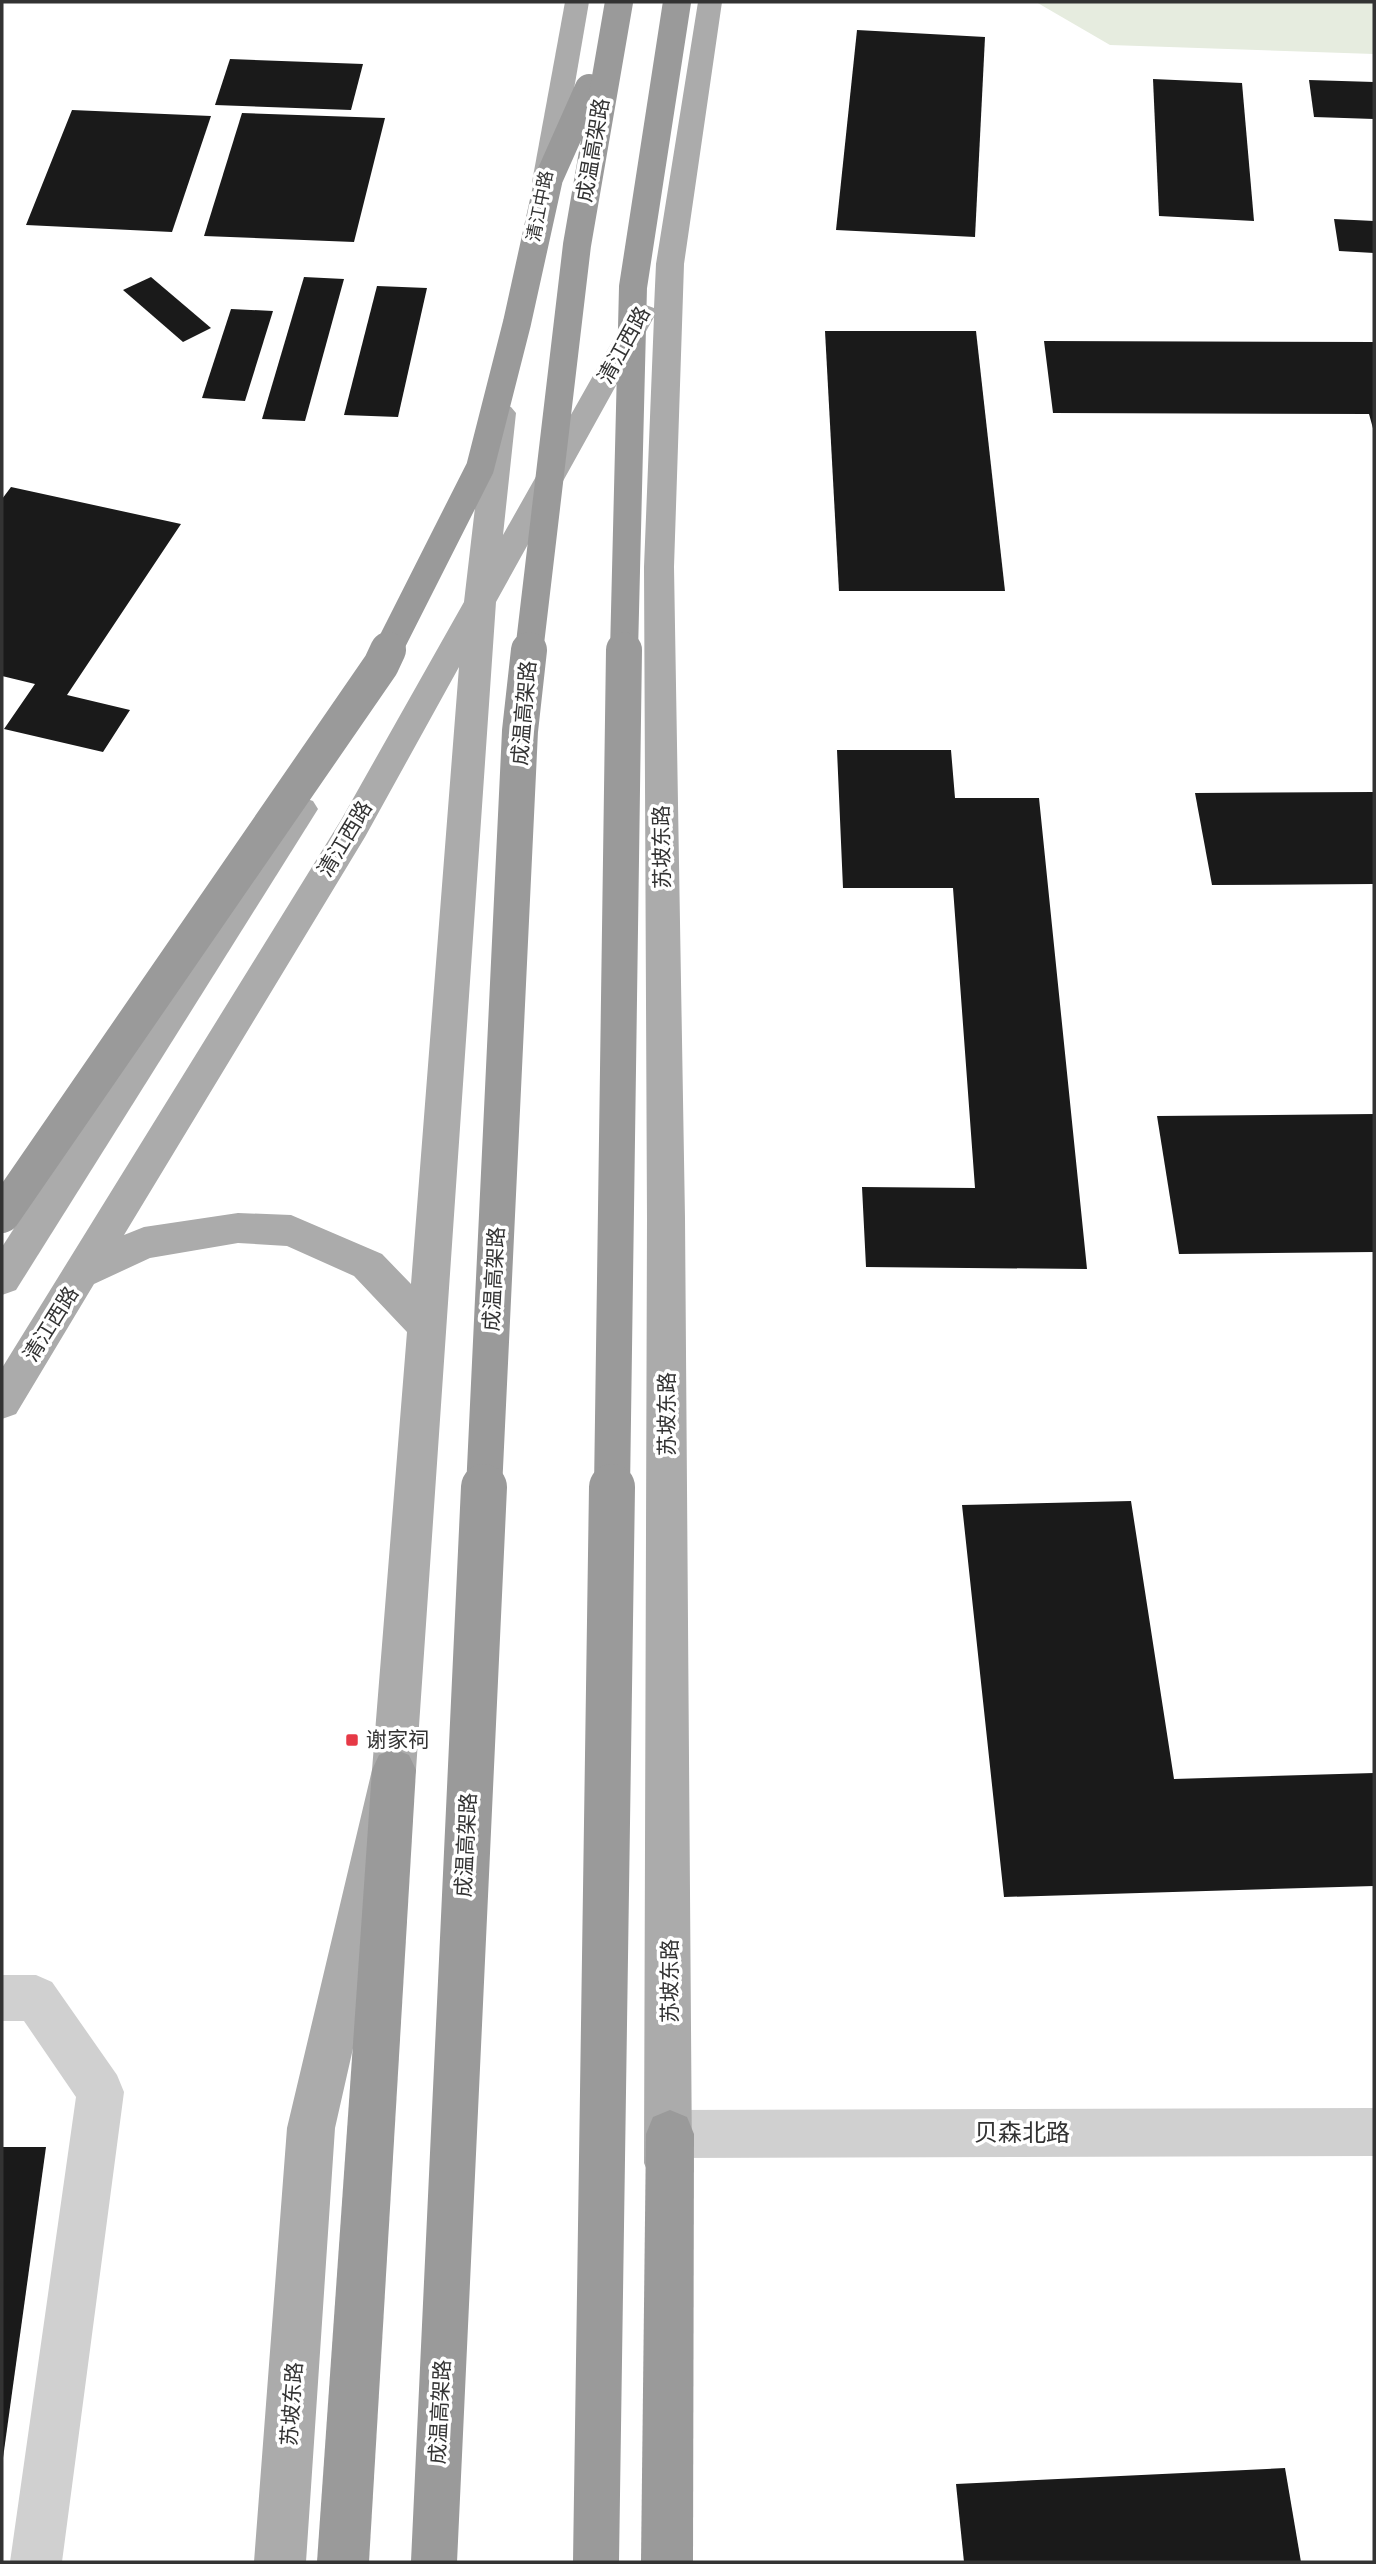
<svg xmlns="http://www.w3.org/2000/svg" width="1376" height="2564" viewBox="0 0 1376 2564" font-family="'PT Sans Narrow','Noto Sans SC',sans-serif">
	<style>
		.green { fill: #e6ecdf }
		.building { fill: #1a1a1a }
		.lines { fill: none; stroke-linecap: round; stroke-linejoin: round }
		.minor { fill: #d0d0d0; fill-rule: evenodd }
		.major { fill: #ababab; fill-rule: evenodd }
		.highway { fill: #9a9a9a; fill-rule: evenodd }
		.highway-bridge-far2 { stroke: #9a9a9a; stroke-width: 28 }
		.highway-bridge-far1 { stroke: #9a9a9a; stroke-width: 36 }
		.highway-bridge { stroke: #9a9a9a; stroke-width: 46 }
		.poi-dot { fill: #e63946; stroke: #fff; stroke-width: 2.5 }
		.labels { text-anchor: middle; stroke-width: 7; stroke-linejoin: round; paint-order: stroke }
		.far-street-label { font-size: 18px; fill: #333; stroke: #fff }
		.street-label { font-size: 21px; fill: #333; stroke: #fff }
		.poi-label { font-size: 21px; fill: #333; stroke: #fff; text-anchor: start }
		.near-street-label { font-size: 24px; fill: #333; stroke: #fff }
	</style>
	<rect width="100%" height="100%" fill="#fff"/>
	<polygon class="green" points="1036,2 1374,2 1374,54 1110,45"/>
	<g class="building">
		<polygon points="857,30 985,37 975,237 836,230"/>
		<polygon points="230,59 363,64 351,110 215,105"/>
		<polygon points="1153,79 1242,83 1254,221 1159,216"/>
		<polygon points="1309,80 1374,82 1374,119 1314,117"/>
		<polygon points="72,110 211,116 172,232 26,225"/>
		<polygon points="242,113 385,118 354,242 204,236"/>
		<polygon points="1334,219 1374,221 1374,253 1339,251"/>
		<polygon points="151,277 211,328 183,342 123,290"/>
		<polygon points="304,277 344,279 305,421 262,419"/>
		<polygon points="377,286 427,288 398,417 344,415"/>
		<polygon points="231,309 273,311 245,401 202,398"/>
		<polygon points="825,331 976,331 1005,591 839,591"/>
		<polygon points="1044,341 1374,342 1374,432 1369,414 1053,413"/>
		<polygon points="11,487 181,524 67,695 130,710 103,752 4,729 35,684 2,676 2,499"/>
		<polygon points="837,750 951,750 955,798 1039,798 1087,1269 866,1267 862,1187 975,1188 953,888 843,888"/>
		<polygon points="1374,792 1374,884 1212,885 1195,793"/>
		<polygon points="1374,1114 1374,1252 1179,1254 1157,1116"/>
		<polygon points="1131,1501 1174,1779 1374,1773 1374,1886 1004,1897 962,1505"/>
		<polygon points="2,2147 46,2147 3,2458 2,2458"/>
		<polygon points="1285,2468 1301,2562 964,2562 956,2484"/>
	</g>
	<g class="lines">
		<g class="minor">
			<polygon points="2,1975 36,1975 52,1982 117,2075 124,2092 62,2562 10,2562 76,2097 24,2021 2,2021"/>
			<polygon points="1374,2108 1374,2156 670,2158 653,2151 646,2134 653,2117 670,2110"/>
		</g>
		<g class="major">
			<polygon points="565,2 589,2 558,182 554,188 545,190 536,188 532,182"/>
			<path d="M698,2h24l-38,262 -10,303 11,651 7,945 -7,17 -17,7 -17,-7 -7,-17 3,-945 -3,-651 10,-250 -158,285 -80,1168 -81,358 -29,434h-52l33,-434 85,-358 35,-438 -53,-56 -67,-30 -49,-3 -88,15 -56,26 -78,130 -14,5v-51l339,-548 123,-218 22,-189 5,-6 10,-3 10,3 5,6 -13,122 126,-223 4,-6 10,-2 11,4 2,-44zM459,667l-48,617 -29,-30 -91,-39 -53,-2 -94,14 -20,8 241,-398z"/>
			<polygon points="301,797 313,801 318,809 313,817 16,1290 2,1295 2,1247 289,801"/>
		</g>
		<g class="highway">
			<polygon points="394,1749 409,1755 416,1770 369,2562 317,2562 372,1770 379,1755"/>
			<polygon points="670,2110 687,2117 694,2134 693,2562 641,2562 646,2134 653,2117"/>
		</g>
		<g class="highway-bridge-far2">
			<polyline points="387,652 480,468 517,323 549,178 589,88"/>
			<polyline points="529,652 577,245 619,2"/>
			<polyline points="624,652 633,287 677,2"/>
		</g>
		<g class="highway-bridge-far1">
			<polyline points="2,1215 381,665 388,650"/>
			<polyline points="484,1489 520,731 529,650"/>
			<polyline points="612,1489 624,650"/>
		</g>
		<g class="highway-bridge">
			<polyline points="434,2562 484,1487"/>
			<polyline points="596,2562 612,1487"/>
		</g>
	</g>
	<rect class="poi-dot" x="345" y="1733" width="14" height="14" rx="3.5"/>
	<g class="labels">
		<g class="far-street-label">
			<text transform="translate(540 206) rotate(-79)" y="6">清江中路</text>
		</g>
		<g class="street-label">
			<text transform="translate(593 150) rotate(-80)" y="7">成温高架路</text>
			<text transform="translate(624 345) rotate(-61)" y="7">清江西路</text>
			<text transform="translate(524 713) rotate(-85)" y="7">成温高架路</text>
			<text transform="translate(345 839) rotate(-59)" y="7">清江西路</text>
			<text transform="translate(662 847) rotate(-91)" y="7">苏坡东路</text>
			<text transform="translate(494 1279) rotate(-87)" y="7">成温高架路</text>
			<text transform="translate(51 1324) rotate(-58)" y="7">清江西路</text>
			<text transform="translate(667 1414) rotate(-90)" y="7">苏坡东路</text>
			<text transform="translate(466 1845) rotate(-87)" y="7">成温高架路</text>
			<text transform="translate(670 1981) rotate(-90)" y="7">苏坡东路</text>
			<text transform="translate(292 2404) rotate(-86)" y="7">苏坡东路</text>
			<text transform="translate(440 2412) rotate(-87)" y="7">成温高架路</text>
		</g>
		<g class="poi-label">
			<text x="366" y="1747">谢家祠</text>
		</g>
		<g class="near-street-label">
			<text x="1022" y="2141">贝森北路</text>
		</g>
	</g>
	<rect width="1376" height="2564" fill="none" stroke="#333333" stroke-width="7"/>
</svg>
